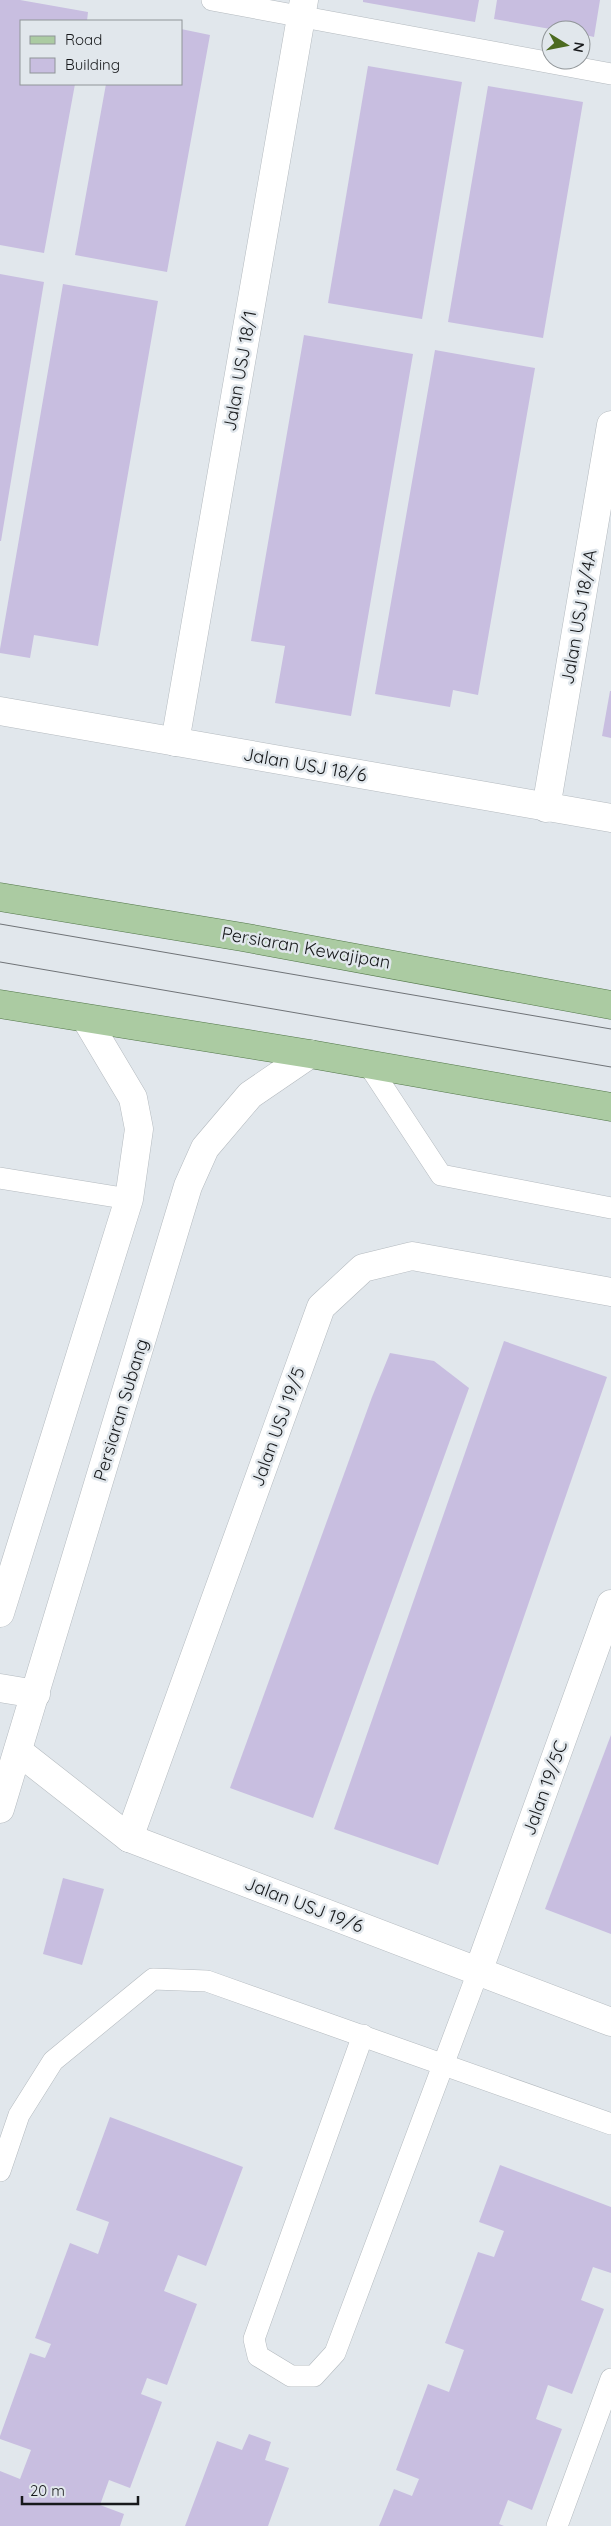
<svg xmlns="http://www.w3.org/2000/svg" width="611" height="2526" viewBox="0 0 611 2526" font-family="Quicksand,sans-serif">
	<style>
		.building { fill: #c8bee0 }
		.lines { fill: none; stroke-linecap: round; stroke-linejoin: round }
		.lane-casing { stroke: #b4babf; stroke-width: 22 }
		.street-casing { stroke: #b4babf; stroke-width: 29 }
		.secondary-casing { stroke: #b4babf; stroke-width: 29 }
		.primary-casing { stroke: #53774a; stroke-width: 29 }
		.lane { stroke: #fff; stroke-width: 21 }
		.street { stroke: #fff; stroke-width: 28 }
		.secondary { stroke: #fff; stroke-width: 28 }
		.primary { stroke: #abcba2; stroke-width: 28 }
		.tram { stroke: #6f7377; stroke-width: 1 }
		.labels { text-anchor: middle; stroke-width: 5; stroke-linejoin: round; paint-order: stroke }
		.street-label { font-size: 18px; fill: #17191b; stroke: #e1e7ec }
	</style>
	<rect width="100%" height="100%" fill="#e1e7ec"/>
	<g class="building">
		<polygon points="0,0 20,0 88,12 87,21 21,21 21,84 75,84 44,253 0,245"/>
		<polygon points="363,0 479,0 475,22 363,2"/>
		<polygon points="497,0 600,0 594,37 581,34 581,30 556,30 494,19"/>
		<polygon points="181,29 210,35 167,272 75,255 106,84 181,84"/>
		<polygon points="368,66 462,82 422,319 328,303"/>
		<polygon points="488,86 583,102 543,338 448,322"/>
		<polygon points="0,274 44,282 1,541 0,541"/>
		<polygon points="63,284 158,301 98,646 34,635 30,658 0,653 0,649"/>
		<polygon points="304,335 413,354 351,716 275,703 285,646 251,641"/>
		<polygon points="435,350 535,368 478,695 453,690 450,707 375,694"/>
		<polygon points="610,691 611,691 611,738 602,736"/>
		<polygon points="504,1341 607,1377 438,1865 334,1829"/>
		<polygon points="390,1353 434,1361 469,1388 313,1818 230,1788 372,1397"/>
		<polygon points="611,1735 611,1934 545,1909"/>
		<polygon points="63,1878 104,1889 82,1965 43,1954"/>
		<polygon points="110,2117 243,2167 206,2266 178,2255 164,2291 197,2304 167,2385 147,2378 141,2394 162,2402 130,2488 109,2480 100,2505 124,2514 120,2526 0,2526 0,2471 20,2479 31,2450 0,2439 0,2436 30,2353 45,2358 51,2344 35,2338 70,2243 98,2254 109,2222 76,2210"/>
		<polygon points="500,2165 611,2207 611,2273 593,2267 581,2300 604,2309 572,2394 548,2385 536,2419 562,2429 532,2510 508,2500 499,2524 504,2526 379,2526 394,2489 412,2496 419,2479 396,2470 428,2384 449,2392 464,2350 445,2343 478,2252 494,2257 504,2231 479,2222"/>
		<polygon points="249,2434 271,2442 265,2460 289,2468 268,2526 185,2526 217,2441 242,2450"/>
	</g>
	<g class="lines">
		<g class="lane-casing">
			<g id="lane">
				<polyline points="212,0 611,74"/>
				<polyline points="368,1064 441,1175 611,1208"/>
				<polyline points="0,1178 129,1199"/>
				<polyline points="363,2035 254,2339 258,2356 291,2376 314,2376 335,2353 478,1972"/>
				<polyline points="0,2171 19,2115 53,2061 153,1979 207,1981 611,2124"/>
				<polyline points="557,2526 611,2379"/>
			</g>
		</g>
		<g class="street-casing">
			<g id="street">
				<polyline points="0,711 611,818"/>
				<polyline points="175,742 304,0"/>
				<polyline points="546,808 611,425"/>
				<polyline points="18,1751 129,1838 611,2022"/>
				<polyline points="129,1838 321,1307 363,1268 412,1256 611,1292"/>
				<polyline points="478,1972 611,1604"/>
			</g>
		</g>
		<g class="secondary-casing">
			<g id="secondary">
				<polyline points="0,1613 129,1199 139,1129 133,1098 86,1019"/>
				<polyline points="0,1688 36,1694"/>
				<polyline points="0,1809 188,1186 205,1148 250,1095 310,1054"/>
			</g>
		</g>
		<g class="primary-casing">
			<g id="primary">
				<polyline points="0,897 242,937 611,1005"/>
				<polyline points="0,1004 310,1054 611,1107"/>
			</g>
		</g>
		<use href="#lane" class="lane"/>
		<use href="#street" class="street"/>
		<use href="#secondary" class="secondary"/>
		<use href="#primary" class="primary"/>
		<g class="tram">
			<polyline points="0,924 611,1029"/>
			<polyline points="0,962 611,1067"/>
		</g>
	</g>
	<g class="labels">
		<g class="street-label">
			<text transform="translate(240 371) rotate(-80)" y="6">Jalan USJ 18/1</text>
			<text transform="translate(579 617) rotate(-80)" y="6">Jalan USJ 18/4A</text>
			<text transform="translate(305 765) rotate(10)" y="6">Jalan USJ 18/6</text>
			<text transform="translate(306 948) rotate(10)" y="6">Persiaran Kewajipan</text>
			<text transform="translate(121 1410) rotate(-73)" y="6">Persiaran Subang</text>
			<text transform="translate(278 1427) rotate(-70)" y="6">Jalan USJ 19/5</text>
			<text transform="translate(545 1788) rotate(-70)" y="6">Jalan 19/5C</text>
			<text transform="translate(304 1905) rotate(21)" y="6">Jalan USJ 19/6</text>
		</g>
	</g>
	<rect x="20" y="20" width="162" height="65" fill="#e1e7ec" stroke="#909598"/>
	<rect x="30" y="36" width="25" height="8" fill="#abcba2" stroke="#909598"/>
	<text x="65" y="45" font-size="15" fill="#17191b">Road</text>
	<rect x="30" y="58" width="25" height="15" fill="#c8bee0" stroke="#909598"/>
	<text x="65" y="70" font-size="15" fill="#17191b">Building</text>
	<g transform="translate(566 45) rotate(100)"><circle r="24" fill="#e1e7ec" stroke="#909598"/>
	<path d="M0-4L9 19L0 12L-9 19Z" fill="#4c6b20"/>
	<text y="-8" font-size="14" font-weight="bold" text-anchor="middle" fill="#17191b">N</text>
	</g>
	<path d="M22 2496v8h116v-8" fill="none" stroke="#17191b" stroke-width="2.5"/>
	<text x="30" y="2496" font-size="15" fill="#17191b" stroke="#e1e7ec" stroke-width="4" paint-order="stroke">20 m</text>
</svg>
